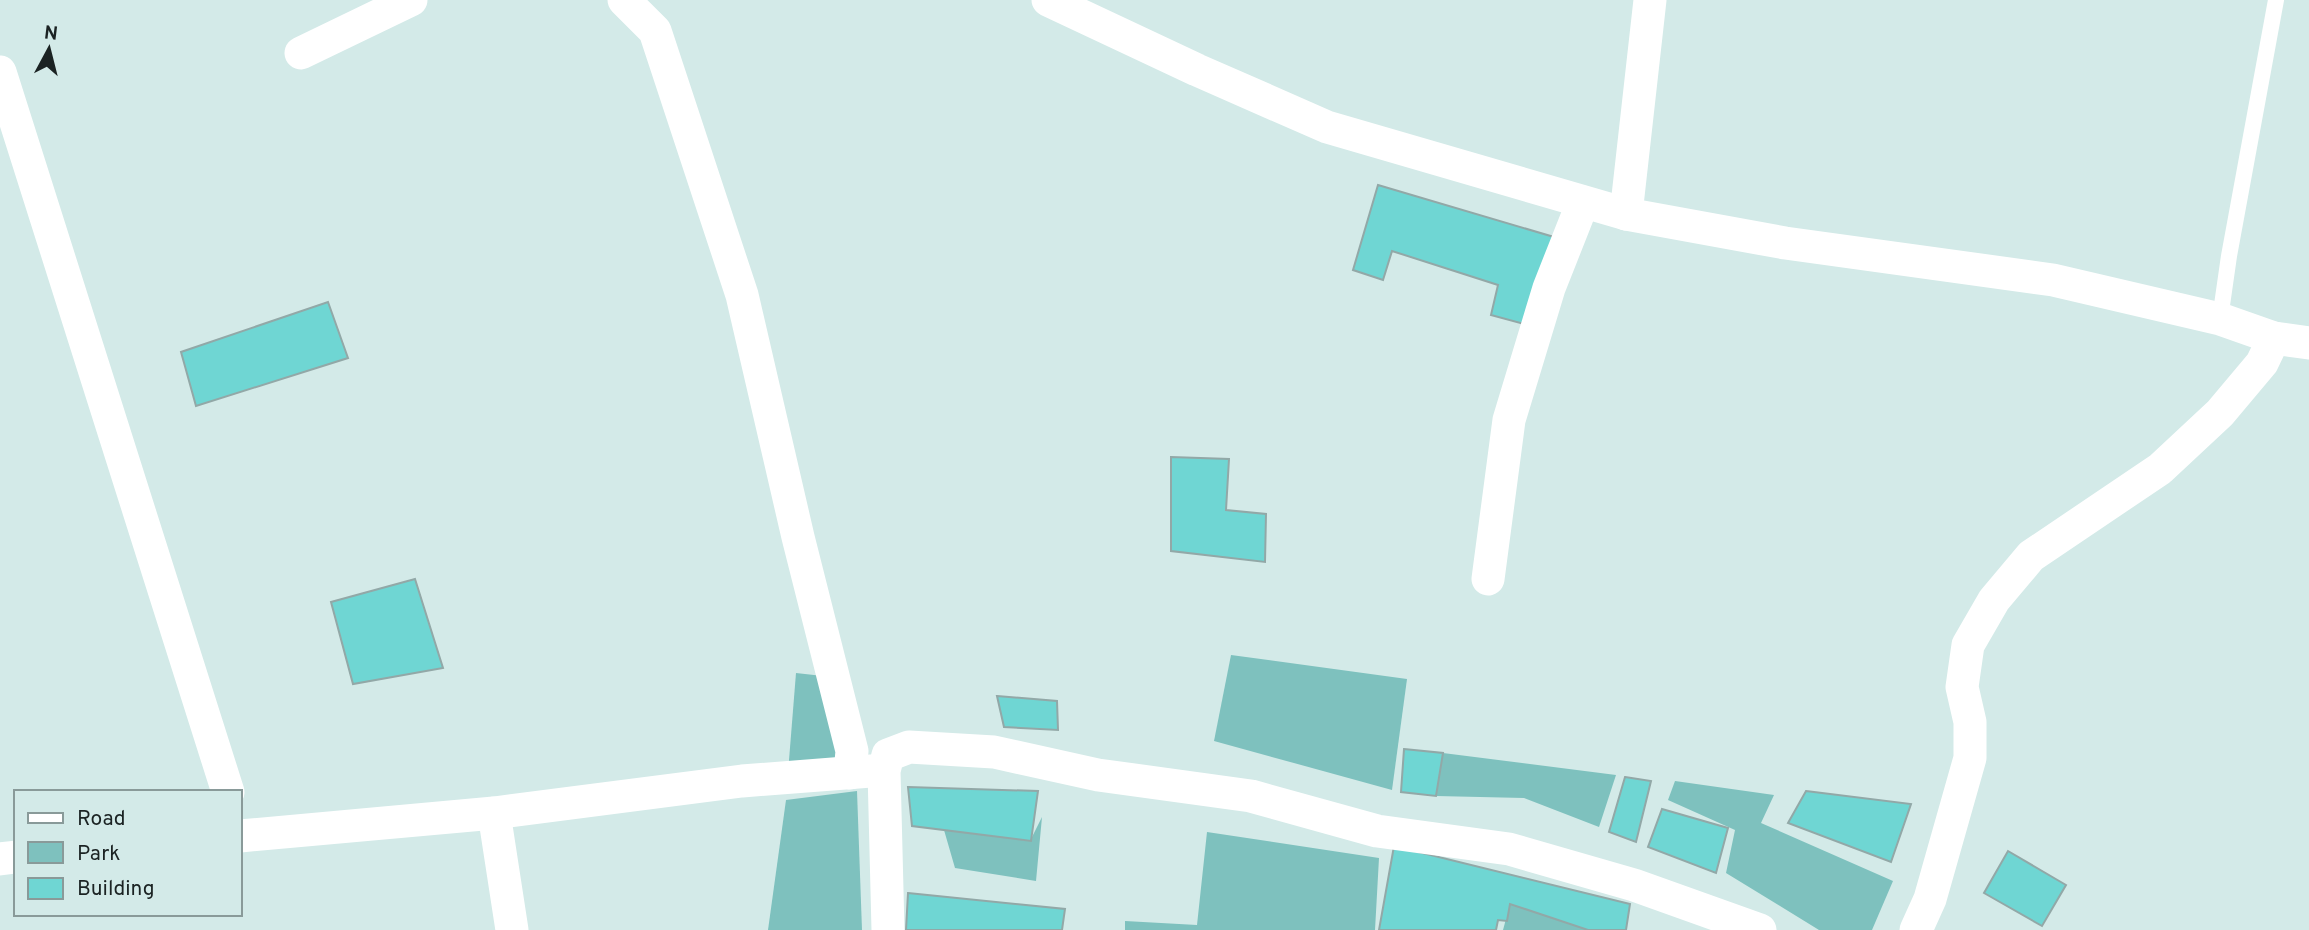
<svg xmlns="http://www.w3.org/2000/svg" width="2309" height="930" viewBox="0 0 2309 930" font-family="Overpass,sans-serif">
	<style>
		.green { fill: #7ec1be }
		.building { fill: #6fd6d3; stroke: #92a8a7; stroke-width: 2 }
		.lines { fill: none; stroke-linecap: round; stroke-linejoin: round }
		.service { stroke: #fff; stroke-width: 16 }
		.minor { stroke: #fff; stroke-width: 33 }
	</style>
	<rect width="100%" height="100%" fill="#d3eae8"/>
	<g class="green">
		<polygon points="1231,655 1407,679 1392,790 1214,741"/>
		<polygon points="796,673 823,676 870,777 787,785"/>
		<polygon points="1443,753 1616,775 1599,827 1524,798 1436,796"/>
		<polygon points="1675,781 1774,795 1761,823 1893,881 1872,930 1819,930 1726,873 1735,830 1668,800"/>
		<polygon points="857,791 862,930 768,930 786,800"/>
		<polygon points="1042,817 1036,881 955,868 944,830 1030,841"/>
		<polygon points="1207,832 1379,858 1375,930 1125,930 1125,921 1197,925"/>
		<polygon points="1510,904 1588,930 1503,930"/>
	</g>
	<g class="building">
		<polygon points="1378,185 1554,237 1528,325 1491,315 1498,285 1392,251 1383,280 1353,270"/>
		<polygon points="328,302 348,358 196,406 181,352"/>
		<polygon points="1171,457 1229,459 1226,510 1266,514 1265,562 1171,551"/>
		<polygon points="415,579 443,668 353,684 331,602"/>
		<polygon points="997,696 1057,701 1058,730 1004,727"/>
		<polygon points="1404,749 1443,753 1436,796 1401,792"/>
		<polygon points="1625,777 1651,781 1636,842 1609,832"/>
		<polygon points="908,787 1038,791 1031,841 912,826"/>
		<polygon points="1806,791 1911,804 1891,862 1788,823"/>
		<polygon points="1662,809 1728,828 1716,873 1648,847"/>
		<polygon points="1394,846 1630,904 1626,930 1588,930 1510,904 1507,921 1498,920 1496,930 1379,930"/>
		<polygon points="2008,851 2066,885 2042,926 1984,893"/>
		<polygon points="908,893 1065,909 1062,930 906,930"/>
	</g>
	<g class="lines">
		<polyline class="service" points="2220,319 2229,256 2276,0"/>
		<g class="minor">
			<polyline points="624,0 655,31 742,295 798,537 852,751 850,773"/>
			<polyline points="1048,0 1197,70 1327,127 1626,214 1785,243 2053,280 2220,319 2274,338 2309,343"/>
			<polyline points="301,53 411,0"/>
			<polyline points="0,72 228,792"/>
			<polyline points="1626,214 1650,0"/>
			<polyline points="1488,579 1509,420 1549,288 1583,202"/>
			<polyline points="494,813 512,930"/>
			<polyline points="240,836 494,813 742,781 871,771"/>
			<polyline points="0,859 16,857"/>
			<polyline points="888,930 884,771 888,755 909,747 994,752 1098,775 1251,796 1377,831 1509,849 1634,885 1760,930"/>
			<polyline points="1916,930 1930,899 1970,758 1970,722 1962,687 1968,645 1994,600 2031,556 2160,469 2220,413 2262,363 2274,338"/>
		</g>
	</g>
	<rect x="14" y="790" width="228" height="126" fill="#d3eae8" stroke="#899a99" stroke-width="2"/>
	<rect x="28" y="813" width="35" height="10" fill="#ffffff" stroke="#899a99" stroke-width="2"/>
	<text x="77" y="825" font-size="21" fill="#1b2323">Road</text>
	<rect x="28" y="842" width="35" height="21" fill="#7ec1be" stroke="#899a99" stroke-width="2"/>
	<text x="77" y="860" font-size="21" fill="#1b2323">Park</text>
	<rect x="28" y="878" width="35" height="21" fill="#6fd6d3" stroke="#899a99" stroke-width="2"/>
	<text x="77" y="895" font-size="21" fill="#1b2323">Building</text>
	<g transform="translate(49 49) rotate(7)" stroke="#d3eae8" stroke-width="5" paint-order="stroke">
	<path d="M0-5L12 26L0 18L-12 26Z" fill="#1b2323"/>
	<text y="-10" font-size="19" font-weight="bold" text-anchor="middle" fill="#1b2323">N</text>
	</g>
</svg>
